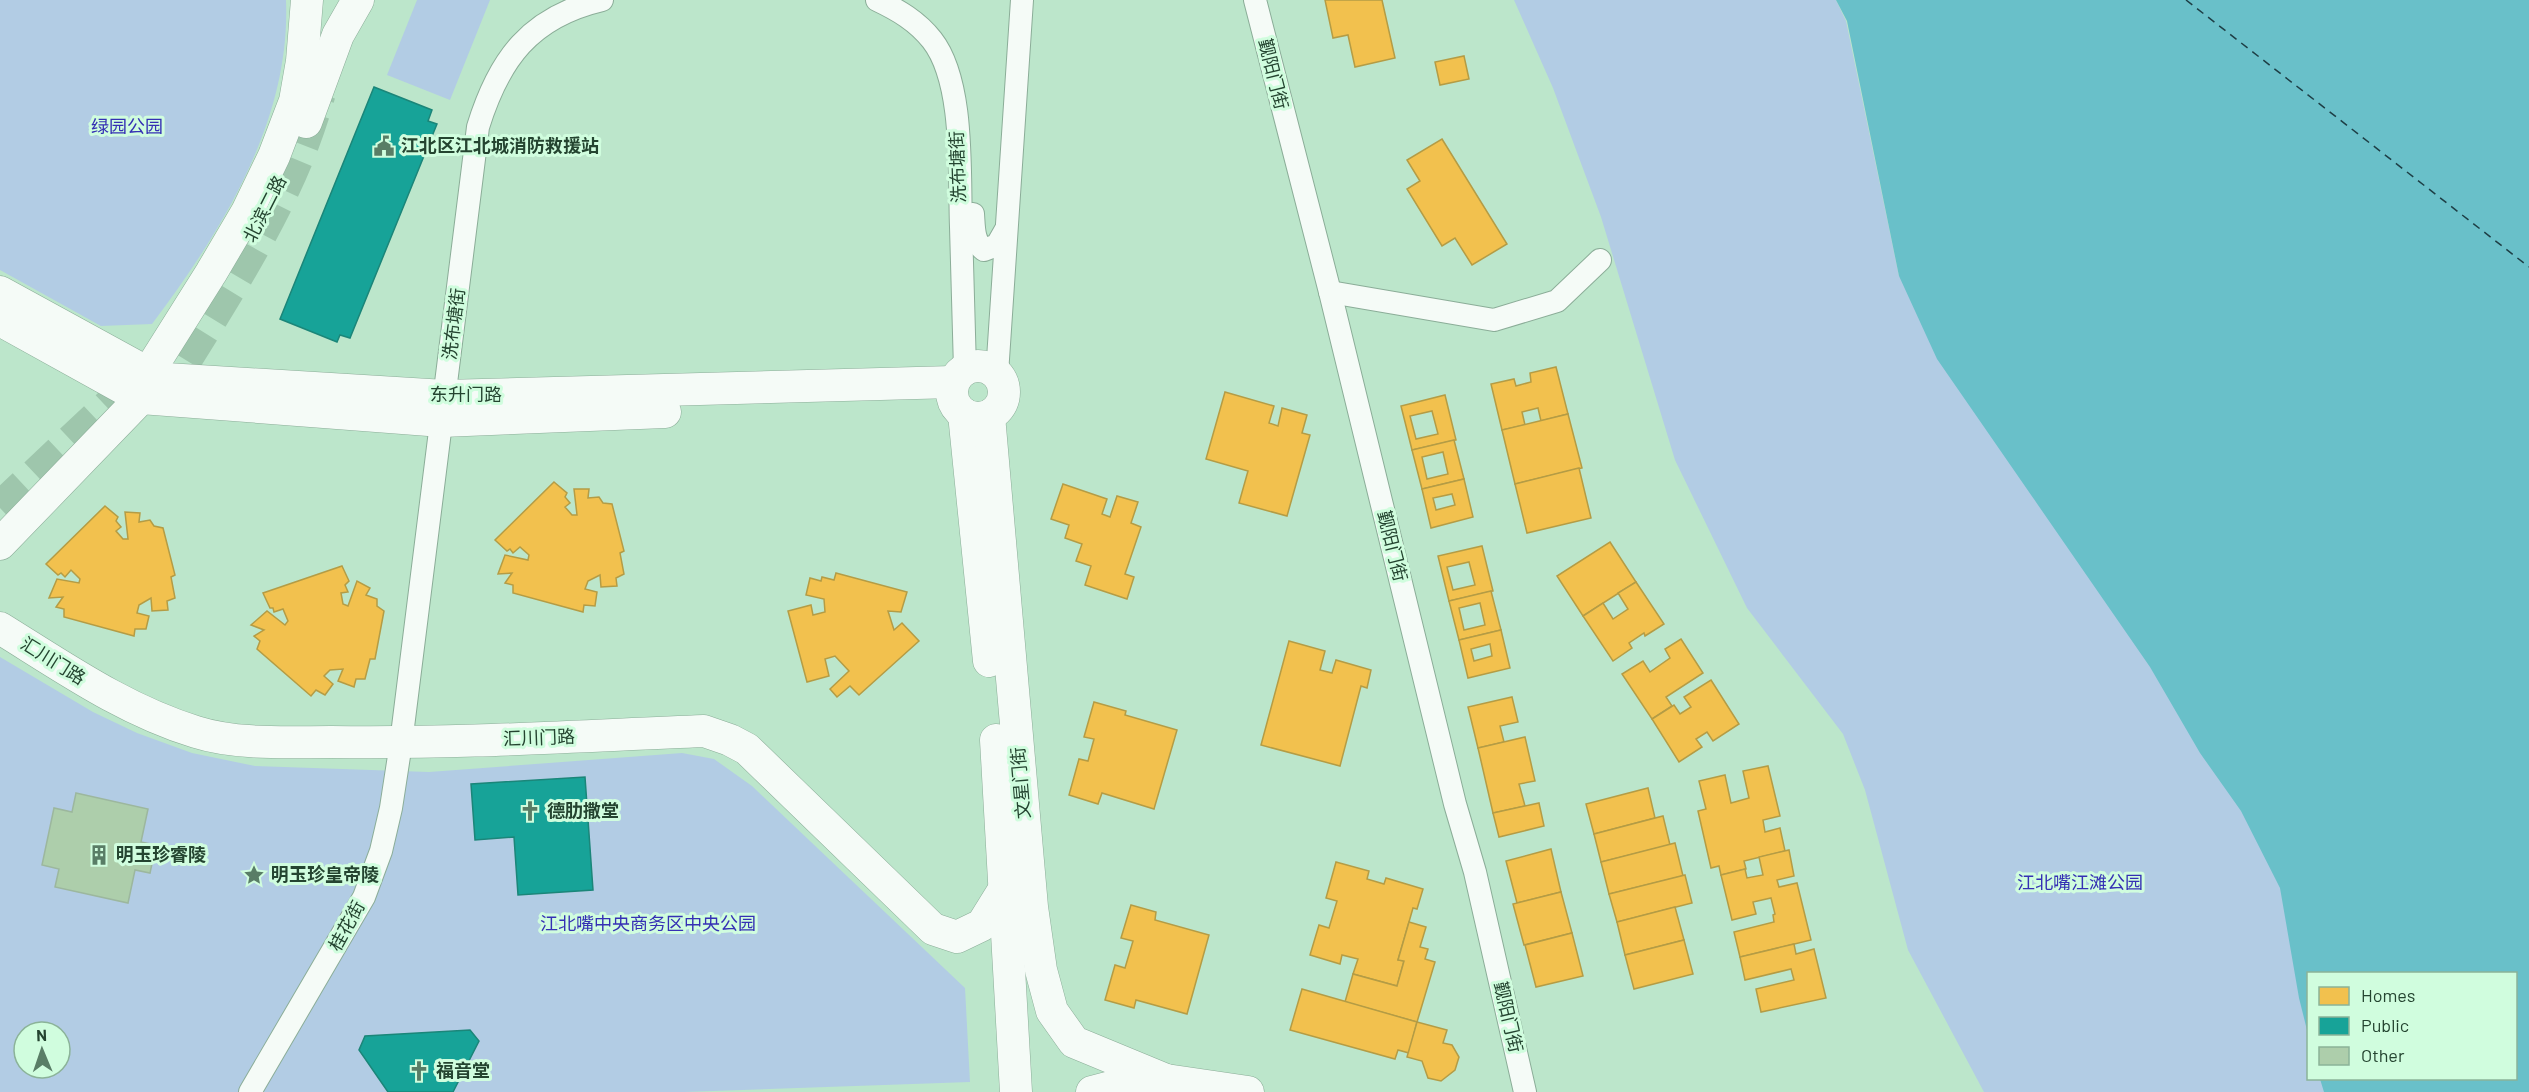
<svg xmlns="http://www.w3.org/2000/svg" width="2529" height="1092" viewBox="0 0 2529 1092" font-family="Barlow,'Noto Sans SC',sans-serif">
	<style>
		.green { fill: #b2cce4; fill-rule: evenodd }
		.water { fill: #69c0c9 }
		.homes { fill: #f2c14e; stroke: #b49c45; stroke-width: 1.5; fill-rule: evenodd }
		.public { fill: #17a398; stroke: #1b8679; stroke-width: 1.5 }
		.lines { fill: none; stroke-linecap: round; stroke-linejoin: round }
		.ferry { stroke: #1e3e45; stroke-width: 1.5; stroke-dasharray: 8 6; stroke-linecap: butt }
		.building { fill: #adceab; stroke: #9cb79e; stroke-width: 1.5 }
		.primary-tunnel { stroke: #9ec6ac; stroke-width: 33; stroke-dasharray: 33 16; stroke-linecap: butt }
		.street-casing { stroke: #8bad98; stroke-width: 24 }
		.secondary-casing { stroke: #8bad98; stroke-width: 33 }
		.street { stroke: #f5fbf7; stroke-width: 22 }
		.secondary { stroke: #f5fbf7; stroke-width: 32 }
		.labels { text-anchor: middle; stroke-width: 6; stroke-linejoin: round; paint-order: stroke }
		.street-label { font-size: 18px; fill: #244430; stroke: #d0fdde }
		.park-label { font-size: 18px; fill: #3530b4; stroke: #d0fdde }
		.poi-label { font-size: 18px; font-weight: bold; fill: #244430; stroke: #d0fdde; text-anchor: start }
	</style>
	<rect width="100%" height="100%" fill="#bce6cb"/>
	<g class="green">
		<path d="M0,0h286c5,120 -64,231 -134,324l-51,2 -101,-56z"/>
		<polygon points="417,0 490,0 450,100 387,75"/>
		<polygon points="1514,0 1836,0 1846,21 1899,276 1959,326 2297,903 2308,974 2308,1078 2409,1079 2416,1092 1984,1092 1908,950 1865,790 1843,734 1747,608 1675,460 1601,217 1553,88"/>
		<path d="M0,657l93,55 44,21 55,20 63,13 174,6 253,-19 32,6 38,27 213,202 5,94 -286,10h-684zM24,1032h36v36h-36z"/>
	</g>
	<polygon class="water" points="1836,0 2529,0 2529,1092 2324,1092 2320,1079 2516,1078 2516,974 2308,974 2308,1034 2299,998 2280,888 2241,811 2200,753 2150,667 1937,359 1899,276 1847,21"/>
	<g class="homes">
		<polygon points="1325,0 1382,0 1395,58 1355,67 1348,35 1333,38"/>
		<polygon points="1464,56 1469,79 1440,85 1435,62"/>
		<polygon points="1442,139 1507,244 1472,265 1455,238 1442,246 1407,189 1420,181 1407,160"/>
		<polygon points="1556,367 1568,414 1541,421 1538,408 1522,412 1525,425 1502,430 1491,384 1514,379 1516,386 1531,382 1530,373"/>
		<polygon points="1225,392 1274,406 1269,423 1278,426 1282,408 1307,415 1302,433 1310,435 1287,516 1239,503 1248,471 1206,459"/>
		<path d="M1445,395l11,45 -44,10 -11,-44zM1432,411l6,23 -22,5 -6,-23z"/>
		<polygon points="1568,414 1582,468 1515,484 1502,430"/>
		<path d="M1454,440l10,39 -42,10 -10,-39zM1443,452l5,22 -21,5 -5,-22z"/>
		<polygon points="1579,468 1591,518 1527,533 1515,484"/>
		<path d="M1464,479l9,38 -42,11 -9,-39zM1452,494l3,11 -19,5 -3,-12z"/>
		<polygon points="554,482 567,493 565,497 570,503 565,507 572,515 577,515 574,489 589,489 588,498 599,497 603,503 612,504 624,551 620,553 624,574 616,578 617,586 601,587 600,575 588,581 585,589 597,592 595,606 584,605 583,612 513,593 513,585 505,583 512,573 498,574 505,555 528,560 529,555 520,547 513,553 510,549 507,551 495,540"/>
		<polygon points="1063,484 1107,499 1102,514 1110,517 1117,496 1138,502 1131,523 1141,527 1125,574 1134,577 1127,599 1085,585 1091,566 1076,561 1082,544 1065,538 1069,525 1051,519"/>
		<polygon points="105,506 118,517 116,521 121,527 116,531 123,539 128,539 125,512 140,513 139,522 150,520 154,526 163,528 175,575 171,577 175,598 167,601 168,610 152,611 151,598 139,605 137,613 149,616 146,629 135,629 134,636 64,617 64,609 56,607 63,597 49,598 57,579 79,583 80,579 71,570 65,577 61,573 58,575 46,564"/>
		<polygon points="1610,542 1636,582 1583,616 1557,576"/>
		<path d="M1482,546l11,45 -44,10 -11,-45zM1469,562l6,23 -22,5 -6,-23z"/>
		<polygon points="342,566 349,581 345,585 348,592 341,593 343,604 348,606 357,581 370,588 366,595 377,599 377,606 384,611 375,659 370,659 365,679 356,679 354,687 338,681 343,669 330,670 324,676 333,684 325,695 316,690 311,696 257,649 260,641 254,636 264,630 251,625 267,611 285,625 288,621 283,609 274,612 273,608 270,608 263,593"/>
		<polygon points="836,573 907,592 901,612 888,611 894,630 902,623 919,641 859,695 850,686 837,697 830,689 849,671 835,656 825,659 829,676 807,682 788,611 811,605 813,615 825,612 824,599 806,595 810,578 821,581 822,577 834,580"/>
		<polygon points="1636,582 1664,624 1645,636 1644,633 1629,643 1632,648 1613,661 1583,616 1603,603 1613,619 1628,609 1618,593"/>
		<path d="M1491,591l10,39 -42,10 -10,-39zM1480,603l5,22 -21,5 -5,-22z"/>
		<path d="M1501,630l9,38 -42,10 -9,-38zM1490,644l2,12 -18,5 -3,-12z"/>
		<polygon points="1681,639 1703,673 1666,697 1672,706 1652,719 1622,674 1643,661 1650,672 1670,658 1665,649"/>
		<polygon points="1289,641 1325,651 1320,670 1332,673 1336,660 1371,670 1367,688 1361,686 1340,766 1261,745"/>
		<polygon points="1711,680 1739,724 1713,741 1707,732 1696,739 1702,747 1679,762 1652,719 1674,705 1680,714 1691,707 1684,697"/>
		<polygon points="1512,697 1518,722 1500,726 1504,742 1478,748 1468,707"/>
		<polygon points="1094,702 1126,711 1125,715 1177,730 1154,809 1102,793 1098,804 1069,795 1079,759 1088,761 1094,739 1084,737"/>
		<polygon points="1525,737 1535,781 1519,784 1525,806 1493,813 1478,748"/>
		<polygon points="1768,766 1780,816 1763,820 1765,832 1780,828 1785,851 1744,861 1746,869 1721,875 1719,866 1711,868 1698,811 1706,809 1699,781 1725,775 1731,803 1749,798 1743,771"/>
		<polygon points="1648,788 1655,818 1594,834 1586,804"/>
		<polygon points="1539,803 1544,826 1499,837 1493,813"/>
		<polygon points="1663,816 1670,845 1601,862 1594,834"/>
		<polygon points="1675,843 1683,876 1609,894 1601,862"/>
		<polygon points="1551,849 1561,892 1517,903 1506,861"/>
		<polygon points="1789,850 1794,876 1777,880 1779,887 1797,883 1811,940 1740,957 1734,932 1774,922 1773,915 1775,914 1771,898 1753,902 1756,914 1732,920 1721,875 1745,869 1747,878 1763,875 1759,857"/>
		<polygon points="1336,862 1369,871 1367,879 1384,884 1386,878 1423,889 1417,909 1413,908 1398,960 1404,961 1397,986 1353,974 1358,959 1342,955 1340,964 1310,955 1319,925 1329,928 1337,901 1326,898"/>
		<polygon points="1685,875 1692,903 1617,922 1609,894"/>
		<polygon points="1561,892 1572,933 1524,945 1513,904"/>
		<polygon points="1131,905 1156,912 1155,920 1209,935 1187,1014 1136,1000 1134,1008 1105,1000 1115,965 1125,968 1133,941 1121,938"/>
		<polygon points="1675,907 1684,940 1625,955 1617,922"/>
		<polygon points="1409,922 1426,927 1420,947 1428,949 1425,959 1435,962 1417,1022 1345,1002 1353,974 1397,986 1404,961 1398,960"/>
		<polygon points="1572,933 1583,976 1536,987 1525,945"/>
		<polygon points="1684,940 1693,974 1634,989 1625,955"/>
		<polygon points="1794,944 1796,954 1814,949 1826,998 1761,1012 1756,989 1794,980 1791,969 1745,980 1740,957"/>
		<polygon points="1302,989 1417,1022 1409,1053 1398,1050 1395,1059 1290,1030"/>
		<polygon points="1417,1022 1447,1030 1443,1043 1452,1045 1459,1057 1455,1070 1441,1081 1428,1078 1422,1061 1407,1057"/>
	</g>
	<g class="public">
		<polygon points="374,87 432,110 428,121 437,124 350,338 340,335 337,342 280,319"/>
		<polygon points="585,777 593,890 518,895 514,837 475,840 471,784"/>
		<polygon points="470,1030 479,1041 453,1092 388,1092 359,1050 365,1036"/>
	</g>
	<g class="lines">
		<polyline class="ferry" points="2186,0 2529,267"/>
	</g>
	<polygon class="building" points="76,793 148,809 141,842 156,845 150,873 135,870 128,903 55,887 59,869 42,865 54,808 72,812"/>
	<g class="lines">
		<g class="primary-tunnel">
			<path d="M157,399l10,-9c57,-94 123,-189 152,-296"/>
			<polyline points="0,508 138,378 144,369"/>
		</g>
		<g class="street-casing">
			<g id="street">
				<path d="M877,0c21,10 40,21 55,40 33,42 27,135 29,187 1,47 3,94 4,142"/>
				<polyline points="1255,0 1330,292 1455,804 1475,872 1525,1092"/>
				<path d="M973,214c1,12 0,28 11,36l13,-5 8,-14"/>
				<polyline points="1330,292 1494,320 1557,301 1600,260"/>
				<polyline points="997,374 1022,0"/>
				<path d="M250,1092l114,-195 17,-46 10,-43 10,-65 77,-616c21,-68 52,-110 124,-127"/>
			</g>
		</g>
		<g class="secondary-casing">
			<g id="secondary">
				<polyline points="306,122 338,35 358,0"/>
				<polyline points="0,292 148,373 166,379 445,396 953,382"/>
				<polyline points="0,320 141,398 442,421 665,412"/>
				<circle cx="978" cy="392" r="26"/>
				<polyline points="964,414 989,661"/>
				<polyline points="989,416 1032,907 1041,970 1052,1011 1074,1042 1166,1080"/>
				<polyline points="0,544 141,398 148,373 211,273 247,212 274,156 295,101 302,61 307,0"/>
				<path d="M0,628c63,39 124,82 196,104 41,13 92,10 135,10 124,2 249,-6 373,-11l26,9 17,9 186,180 24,8 25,-12 23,-37"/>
				<polyline points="996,740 1016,1092"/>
				<polyline points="1092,1092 1111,1087 1166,1080 1248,1092"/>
			</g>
		</g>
		<use href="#street" class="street"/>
		<use href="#secondary" class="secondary"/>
	</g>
	<defs>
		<g id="civic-bare" transform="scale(1.62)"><path d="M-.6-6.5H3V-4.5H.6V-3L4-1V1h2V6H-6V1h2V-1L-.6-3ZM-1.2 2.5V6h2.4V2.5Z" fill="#597d66" stroke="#d0fdde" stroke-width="2.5" paint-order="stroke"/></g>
		<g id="church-bare" transform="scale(1.62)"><path d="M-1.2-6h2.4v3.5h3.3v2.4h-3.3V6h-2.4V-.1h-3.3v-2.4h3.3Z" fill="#597d66" stroke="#d0fdde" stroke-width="2.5" paint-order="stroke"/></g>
		<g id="building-bare" transform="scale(1.62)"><path d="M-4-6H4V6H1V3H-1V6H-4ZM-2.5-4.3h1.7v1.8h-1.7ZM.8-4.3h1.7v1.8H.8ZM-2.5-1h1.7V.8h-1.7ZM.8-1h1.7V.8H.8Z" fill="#597d66" stroke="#d0fdde" stroke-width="2.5" paint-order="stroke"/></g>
		<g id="sight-bare" transform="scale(1.62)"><path d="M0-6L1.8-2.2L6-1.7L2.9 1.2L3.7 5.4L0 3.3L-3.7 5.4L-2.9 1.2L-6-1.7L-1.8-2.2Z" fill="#597d66" stroke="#d0fdde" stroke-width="2.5" paint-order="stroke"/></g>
	</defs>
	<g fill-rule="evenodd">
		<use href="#civic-bare" x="384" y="146"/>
		<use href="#church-bare" x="530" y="811"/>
		<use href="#building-bare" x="99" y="855"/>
		<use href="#sight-bare" x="254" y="875"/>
		<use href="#church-bare" x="419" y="1071"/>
	</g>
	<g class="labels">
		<g class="street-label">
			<text transform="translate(1273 74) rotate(76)" y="6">觐阳门街</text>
			<text transform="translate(958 167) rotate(-92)" y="6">洗布塘街</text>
			<text transform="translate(265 209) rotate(-63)" y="6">北滨二路</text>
			<text transform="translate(454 324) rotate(-83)" y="6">洗布塘街</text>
			<text x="466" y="401">东升门路</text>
			<text transform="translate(1392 546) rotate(76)" y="6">觐阳门街</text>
			<text transform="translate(53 661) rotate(32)" y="6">汇川门路</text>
			<text transform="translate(539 738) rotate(-2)" y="6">汇川门路</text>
			<text transform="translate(1021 783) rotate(-95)" y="6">文星门街</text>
			<text transform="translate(347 926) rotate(-61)" y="6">桂花街</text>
			<text transform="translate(1508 1017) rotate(77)" y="6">觐阳门街</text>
		</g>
		<g class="park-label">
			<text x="127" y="133">绿园公园</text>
			<text x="2080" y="889">江北嘴江滩公园</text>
			<text x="648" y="930">江北嘴中央商务区中央公园</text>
		</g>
		<g class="poi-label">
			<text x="401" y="152">江北区江北城消防救援站</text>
			<text x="547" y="817">德肋撒堂</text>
			<text x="116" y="861">明玉珍睿陵</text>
			<text x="271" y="881">明玉珍皇帝陵</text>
			<text x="436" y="1077">福音堂</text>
		</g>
	</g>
	<rect x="2307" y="972" width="210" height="108" fill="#d0fdde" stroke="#8bb398" stroke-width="1.5"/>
	<rect x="2319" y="987" width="30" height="18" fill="#f2c14e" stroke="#8bb398" stroke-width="1.5"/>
	<text x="2361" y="1002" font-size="18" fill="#244430">Homes</text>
	<rect x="2319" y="1017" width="30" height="18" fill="#17a398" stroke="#8bb398" stroke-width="1.5"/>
	<text x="2361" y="1032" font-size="18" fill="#244430">Public</text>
	<rect x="2319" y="1047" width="30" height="18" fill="#adceab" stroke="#8bb398" stroke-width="1.5"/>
	<text x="2361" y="1062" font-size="18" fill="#244430">Other</text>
	<g transform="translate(42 1050) rotate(358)"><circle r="28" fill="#d0fdde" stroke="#8bb398" stroke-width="1.5"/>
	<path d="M0-4.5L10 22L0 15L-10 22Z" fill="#597d66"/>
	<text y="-9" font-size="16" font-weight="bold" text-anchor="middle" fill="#244430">N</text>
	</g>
</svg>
